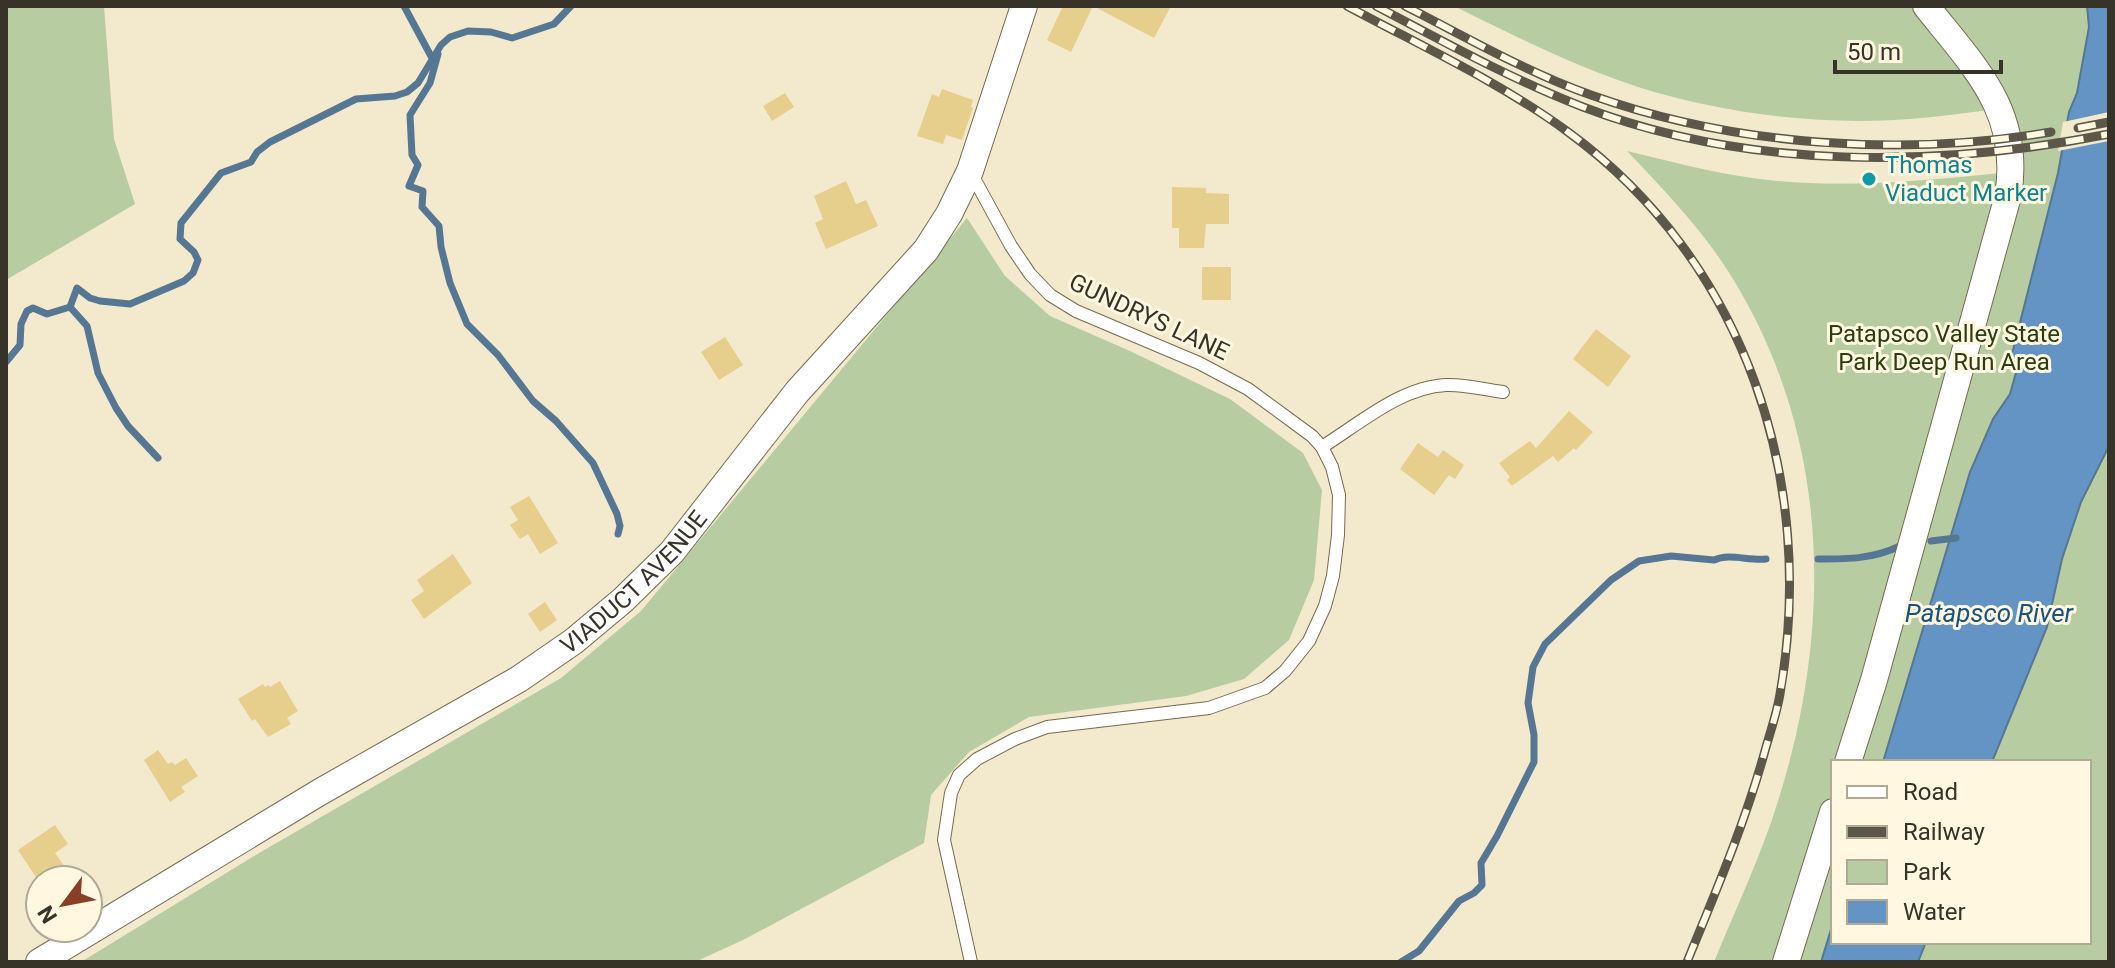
<svg xmlns="http://www.w3.org/2000/svg" width="2115" height="968" viewBox="0 0 2115 968" font-family="Roboto,sans-serif">
	<style>
		.green { fill: #b7cca1; fill-rule: evenodd }
		.water { fill: #6394c3; stroke: #567794; stroke-width: 2 }
		.pier { fill: #f3e9cd }
		.lines { fill: none; stroke-linecap: round; stroke-linejoin: round }
		.stream { stroke: #567794; stroke-width: 7 }
		.building { fill: #e6cf8d }
		.lane-casing { stroke: #746b52; stroke-width: 14 }
		.street-casing { stroke: #746b52; stroke-width: 28 }
		.lane { stroke: #fff; stroke-width: 12 }
		.street { stroke: #fff; stroke-width: 26 }
		.rail-casing { stroke: #5c5749; stroke-width: 9 }
		.rail { stroke: #fff7e0; stroke-width: 6; stroke-dasharray: 18; stroke-linecap: butt }
		.culture-dot { fill: #0f9aa8; stroke: #fff7e0; stroke-width: 3 }
		.labels { text-anchor: middle; stroke-width: 6; stroke-linejoin: round; paint-order: stroke }
		.culture-label { font-size: 24px; fill: #0d838f; stroke: #fff7e0; text-anchor: start }
		.street-label { font-size: 24px; fill: #373328; stroke: #fff7e0 }
		.park-label { font-size: 24px; fill: #2b3d11; stroke: #fff7e0 }
		.water-label { font-size: 26px; font-style: italic; fill: #1b527f; stroke: #fff7e0 }
	</style>
	<rect width="100%" height="100%" fill="#f3e9cd"/>
	<g class="green">
		<polygon points="6,6 104,6 114,139 135,204 6,280"/>
		<path d="M1454,6h655v956h-395c22,-54 48,-108 65,-164 55,-176 51,-367 -51,-527 -28,-44 -65,-82 -101,-120 41,10 83,21 125,27 83,12 167,3 249,-5l-12,-63c-26,3 -52,7 -79,9 -89,7 -186,-5 -272,-32 -63,-21 -124,-51 -184,-81zM1833,762h256v180h-256z"/>
		<polygon points="967,218 1005,276 1050,316 1130,351 1230,399 1303,453 1322,490 1314,580 1289,640 1244,679 1186,696 1029,717 969,752 931,795 924,843 745,939 695,962 81,962 254,856 561,678 641,611"/>
	</g>
	<g class="water">
		<polygon points="2087,6 2109,6 2109,446 2081,502 2062,559 2047,627 1992,762 1883,762 1970,472 1993,419 2010,394 2019,362 2010,362 2058,173 2069,112 2077,93 2089,27"/>
		<polygon points="1833,923 1833,942 1926,942 1918,962 1821,962"/>
	</g>
	<polygon class="pier" points="2109,112 2109,141 2058,151 2063,122"/>
	<g class="lines">
		<g class="stream">
			<polyline points="404,6 432,58"/>
			<polyline points="438,54 430,83 410,115 412,155 418,165 409,186 423,191 422,207 439,226 441,247 450,283 467,324 498,355 533,401 556,421 593,463 617,514 620,526 618,534"/>
			<polyline points="70,307 77,288 90,298 100,301 130,304 184,281 193,273 198,260 194,252 180,239 181,223 221,173 251,162 257,152 270,142 356,99 395,96 407,92 418,83 441,45 450,37 468,31 491,32 512,38 554,24 571,6"/>
			<polyline points="70,307 87,326 98,373 116,408 128,426 158,458"/>
			<polyline points="6,362 20,345 21,324 27,311 33,308 47,314 70,307"/>
			<polyline points="1931,541 1956,538"/>
			<path d="M1818,559c30,0 55,0 82,-13"/>
			<path d="M1401,962l18,-11 40,-50 15,-8 8,-8 -1,-22 16,-27 37,-74v-27l-6,-32 5,-36 12,-23 66,-64 28,-19 32,-5 43,4c15,-7 35,1 52,-1"/>
		</g>
	</g>
	<g class="building">
		<polygon points="1063,6 1171,6 1154,38 1093,6 1071,52 1047,40"/>
		<polygon points="942,89 973,100 971,107 973,108 962,140 946,135 943,144 917,136 932,94 939,97"/>
		<polygon points="785,93 794,107 772,121 763,106"/>
		<polygon points="846,181 856,204 866,200 878,226 826,249 815,223 823,219 814,196"/>
		<polygon points="1172,187 1206,188 1206,193 1229,194 1229,224 1206,224 1204,248 1179,248 1179,228 1172,228"/>
		<rect x="1202" y="267" width="29" height="33"/>
		<polygon points="1596,329 1631,356 1608,387 1573,359"/>
		<polygon points="725,337 743,365 719,380 701,352"/>
		<polygon points="1569,411 1593,432 1576,450 1574,448 1558,462 1553,456 1512,486 1507,480 1510,477 1499,463 1530,441 1536,448"/>
		<polygon points="1418,443 1438,457 1443,450 1464,465 1455,479 1449,475 1434,495 1400,469"/>
		<polygon points="529,496 558,543 540,554 528,534 520,539 510,525 518,520 510,507"/>
		<polygon points="453,554 472,583 424,619 411,600 424,591 417,580"/>
		<polygon points="545,602 557,620 540,632 528,614"/>
		<polygon points="280,681 298,711 287,718 291,724 268,737 255,719 252,721 238,699 263,684 265,687 269,685 270,687"/>
		<polygon points="158,750 168,764 172,762 175,765 186,758 198,776 181,787 185,792 170,802 144,760"/>
		<polygon points="55,825 68,844 55,853 65,867 45,880 40,880 40,883 18,850"/>
	</g>
	<g class="lines">
		<g class="lane-casing">
			<g id="lane">
				<polyline points="970,171 1011,246 1030,274 1050,295 1076,311 1199,363 1248,389 1312,436 1322,447 1332,467 1339,495 1338,535 1333,576 1325,606 1309,641 1285,671 1265,688 1209,708 1047,727 1015,739 977,759 959,775 951,793 944,840 971,962"/>
				<path d="M1322,447c37,-23 79,-60 124,-62 19,-1 39,5 57,7"/>
			</g>
		</g>
		<g class="street-casing">
			<g id="street">
				<path d="M1848,762l26,-82 134,-484c14,-84 -33,-128 -82,-190"/>
				<path id="s1" d="M39,962l281,-170 199,-113 55,-38 49,-41 49,-48 125,-160 129,-142 23,-36 21,-43 54,-165"/>
				<polyline points="1786,962 1833,812"/>
			</g>
		</g>
		<use href="#lane" class="lane"/>
		<use href="#street" class="street"/>
		<g class="rail-casing">
			<g id="rail">
				<path d="M1347,6c74,40 153,76 221,126 178,130 249,349 212,562 -3,18 -9,36 -14,53 -20,74 -50,144 -79,215"/>
				<path d="M1376,6c68,36 135,73 207,101 165,63 354,61 526,27"/>
				<path d="M1405,6c61,31 121,66 186,89 142,51 311,62 460,37"/>
				<polyline points="2078,128 2109,122"/>
			</g>
		</g>
		<use href="#rail" class="rail"/>
	</g>
	<circle class="culture-dot" cx="1869" cy="179" r="8"/>
	<g class="labels">
		<g class="culture-label">
			<text x="1885" y="173">Thomas<tspan x="1885" dy="28">Viaduct Marker</tspan></text>
		</g>
		<g class="street-label">
			<text transform="translate(1149 317) rotate(25)" y="8">GUNDRYS LANE</text>
			<text dy="8" stroke="none"><textPath href="#s1" startOffset="708">VIADUCT AVENUE</textPath></text>
		</g>
		<g class="park-label">
			<text x="1944" y="342">Patapsco Valley State<tspan x="1944" dy="28">Park Deep Run Area</tspan></text>
		</g>
		<g class="water-label">
			<text x="1989" y="622">Patapsco River</text>
		</g>
	</g>
	<rect width="2115" height="968" fill="none" stroke="#373328" stroke-width="16"/>
	<rect x="1831" y="760" width="260" height="184" fill="#fff7e0" stroke="#afa996" stroke-width="2"/>
	<rect x="1847" y="786" width="40" height="12" fill="#ffffff" stroke="#afa996" stroke-width="2"/>
	<text x="1903" y="800" font-size="24" fill="#373328">Road</text>
	<rect x="1847" y="826" width="40" height="12" fill="#5c5749" stroke="#afa996" stroke-width="2"/>
	<text x="1903" y="840" font-size="24" fill="#373328">Railway</text>
	<rect x="1847" y="860" width="40" height="24" fill="#b7cca1" stroke="#afa996" stroke-width="2"/>
	<text x="1903" y="880" font-size="24" fill="#373328">Park</text>
	<rect x="1847" y="900" width="40" height="24" fill="#6394c3" stroke="#afa996" stroke-width="2"/>
	<text x="1903" y="920" font-size="24" fill="#373328">Water</text>
	<g transform="translate(64 904) rotate(238)"><circle r="38" fill="#fff7e0" stroke="#afa996" stroke-width="2"/>
	<path d="M0-6L14 30L0 20L-14 30Z" fill="#883f23"/>
	<text y="-12" font-size="22" font-weight="bold" text-anchor="middle" fill="#373328">N</text>
	</g>
	<path d="M1835 60v12h166v-12" fill="none" stroke="#373328" stroke-width="4"/>
	<text x="1847" y="60" font-size="24" fill="#373328" stroke="#fff7e0" stroke-width="6" paint-order="stroke">50 m</text>
</svg>
